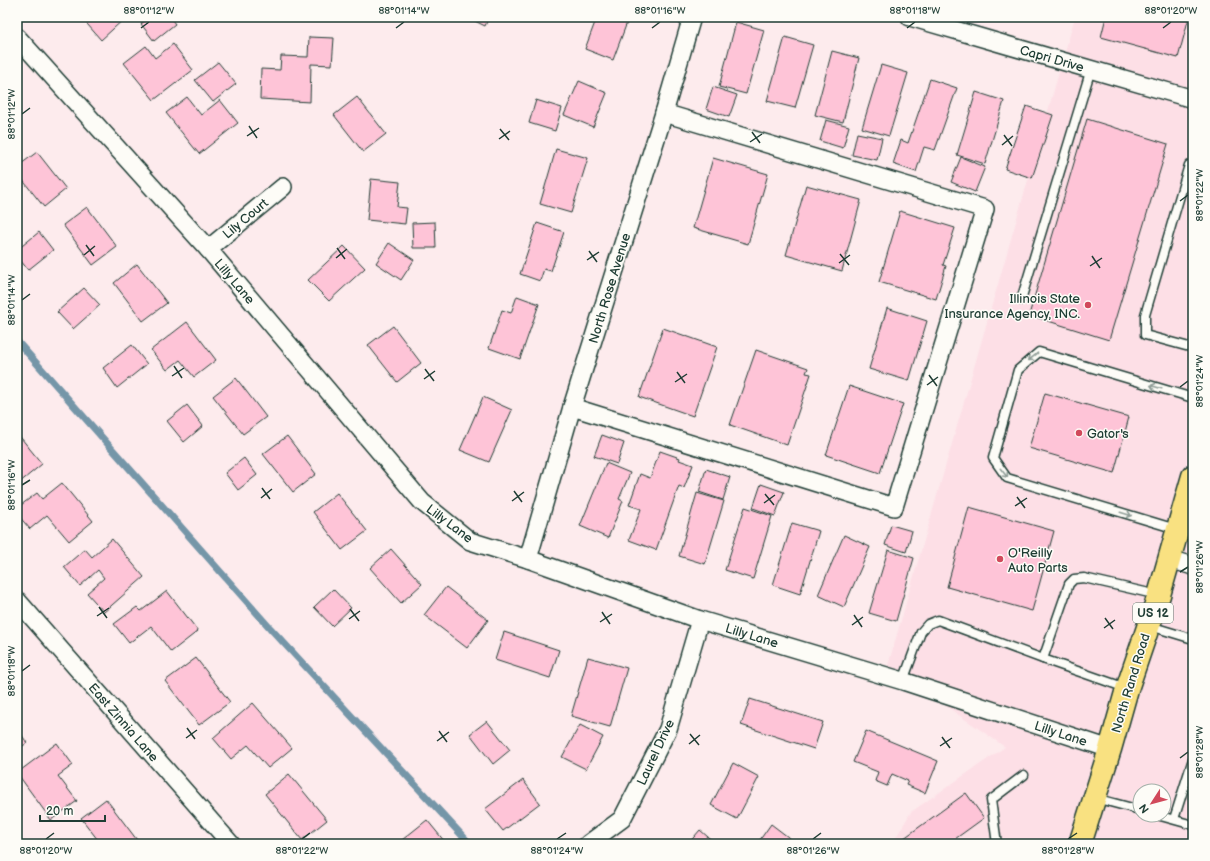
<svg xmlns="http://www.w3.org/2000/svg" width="1210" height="861" viewBox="0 0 1210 861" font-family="'Balsamiq Sans',sans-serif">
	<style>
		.built { fill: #fddfe6; fill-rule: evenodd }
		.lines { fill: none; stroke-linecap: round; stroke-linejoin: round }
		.stream { stroke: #7596a8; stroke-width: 7 }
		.building { fill: #fec4d7; stroke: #1f3d34 }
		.service-casing { stroke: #1f3d34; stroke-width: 11 }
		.minor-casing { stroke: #1f3d34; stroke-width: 20 }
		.primary-casing { stroke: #1f3d34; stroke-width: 25 }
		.service { stroke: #fdfcf7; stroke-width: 8 }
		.minor { stroke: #fdfcf7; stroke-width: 17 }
		.primary { stroke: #f9e181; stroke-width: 22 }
		.oneway { stroke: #8e9c96 }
		.ticks { fill: none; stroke: #1f3d34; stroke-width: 1.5 }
		.poi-dot { fill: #d1495b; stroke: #fdfcf7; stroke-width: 1.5 }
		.labels { text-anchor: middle; stroke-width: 3; stroke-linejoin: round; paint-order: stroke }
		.shield { fill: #fdfcf7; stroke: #62766e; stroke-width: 1 }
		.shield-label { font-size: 12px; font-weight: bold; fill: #1f3d34 }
		.street-label { font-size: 13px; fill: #1f3d34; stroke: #fdfcf7 }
		.poi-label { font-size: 13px; fill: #1f3d34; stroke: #fdfcf7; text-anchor: start }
		.neatline { fill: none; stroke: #1f3d34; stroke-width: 1.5 }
		.ticks-label { font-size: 10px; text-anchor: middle; fill: #1f3d34 }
	</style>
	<rect width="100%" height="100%" fill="#fdebed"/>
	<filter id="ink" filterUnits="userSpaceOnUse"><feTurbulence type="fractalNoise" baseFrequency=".025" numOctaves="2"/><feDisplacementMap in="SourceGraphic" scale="8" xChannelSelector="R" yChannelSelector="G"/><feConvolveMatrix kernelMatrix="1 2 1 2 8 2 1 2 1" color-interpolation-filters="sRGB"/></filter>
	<g filter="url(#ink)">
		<path class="built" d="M1075,17h118v827h-301l19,-32 94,-65 -88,-61 -32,-10zM1140,791h24v24h-24z"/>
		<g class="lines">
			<polyline class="stream" points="17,341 270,628 470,844"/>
		</g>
		<g class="building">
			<polygon points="81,17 124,17 125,18 101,40"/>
			<polygon points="149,17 170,17 175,24 154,41 141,24"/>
			<polygon points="467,17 489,17 485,26"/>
			<polygon points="597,17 629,17 613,60 585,49"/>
			<polygon points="1106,17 1189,17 1178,58 1101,37"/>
			<polygon points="736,22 764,30 746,94 719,87"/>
			<polygon points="309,37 334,38 332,65 311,64 310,102 260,99 261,69 280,70 281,56 308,57"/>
			<polygon points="785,37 813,45 795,108 767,101"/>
			<polygon points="173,44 193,70 154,100 124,63 146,46 155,58"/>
			<polygon points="832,51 859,58 843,122 815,115"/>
			<polygon points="218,62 236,84 213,102 195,80"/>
			<polygon points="881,65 908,73 889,136 862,128"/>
			<polygon points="930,79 957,88 935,150 924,147 916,172 893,164 901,140 908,143"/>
			<polygon points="579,81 607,93 593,127 564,115"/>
			<polygon points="713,87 737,95 729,117 706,109"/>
			<polygon points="976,92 1004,101 985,164 957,155"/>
			<polygon points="187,97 201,115 220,100 238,123 199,154 166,113"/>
			<polygon points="357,97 386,134 363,152 334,115"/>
			<polygon points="536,100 562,108 555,131 529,123"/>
			<polygon points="1026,106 1053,115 1032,178 1005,169"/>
			<polygon points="1087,119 1168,144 1109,340 1029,315"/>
			<polygon points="826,120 849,126 843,148 820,141"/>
			<polygon points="857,133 882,138 877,160 852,155"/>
			<polygon points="556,149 588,158 571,213 540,204"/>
			<polygon points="37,152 66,189 44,207 17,173 17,167"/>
			<polygon points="961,157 985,167 975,192 951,182"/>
			<polygon points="713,158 768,174 748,244 693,228"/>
			<polygon points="371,179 400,182 397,207 407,208 405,224 367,220"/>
			<polygon points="806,185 861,200 842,271 786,255"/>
			<polygon points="87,207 117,247 93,265 63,225"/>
			<polygon points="900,211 955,228 943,265 946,266 936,299 879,282"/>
			<polygon points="435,222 436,248 413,248 412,223"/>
			<polygon points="537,223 564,232 551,271 544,269 540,281 520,274"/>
			<polygon points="39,232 53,250 28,270 17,256 17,250"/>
			<polygon points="389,243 414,260 401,280 376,263"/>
			<polygon points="344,246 365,268 329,301 308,280"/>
			<polygon points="137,264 167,303 143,321 114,283"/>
			<polygon points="84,288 100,305 73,329 57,312"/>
			<polygon points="517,296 539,304 520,359 489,348 502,310 511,313"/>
			<polygon points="887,308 927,321 909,381 869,369"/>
			<polygon points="187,322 216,360 194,377 180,360 167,370 151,350"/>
			<polygon points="393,326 421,363 397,382 368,345"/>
			<polygon points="663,328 717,347 693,416 639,397"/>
			<polygon points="132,345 147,364 117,388 103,368"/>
			<polygon points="756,350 808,368 806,373 811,374 787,445 730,425"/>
			<polygon points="236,378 266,417 243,434 213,396"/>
			<polygon points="849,386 903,404 880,473 826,455"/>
			<polygon points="1045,393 1129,417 1114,473 1029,448"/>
			<polygon points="483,397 512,410 489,462 460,450"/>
			<polygon points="187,405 203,426 184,442 167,421"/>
			<polygon points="17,433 42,464 19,483 17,481"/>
			<polygon points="602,435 624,443 617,464 594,456"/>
			<polygon points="287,436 316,474 293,492 263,454"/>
			<polygon points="660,451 680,458 679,460 693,465 684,488 679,486 656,550 629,540 641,509 629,505 640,474 650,478"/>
			<polygon points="244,458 257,475 238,490 225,473"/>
			<polygon points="606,463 630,473 619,499 623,501 608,538 580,526"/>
			<polygon points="706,469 730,477 723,500 699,492"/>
			<polygon points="62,483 93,521 69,541 47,515 30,529 17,514 17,508 37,493 42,499"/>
			<polygon points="761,484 784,492 775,516 753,508"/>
			<polygon points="337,493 367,531 342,550 313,512"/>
			<polygon points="697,493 724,501 705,564 679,556"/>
			<polygon points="745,507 772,516 753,579 725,570"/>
			<polygon points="969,507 1054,531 1032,611 947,587"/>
			<polygon points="792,523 819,531 800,594 773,585"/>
			<polygon points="891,525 912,531 906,552 885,545"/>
			<polygon points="844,535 870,547 844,607 818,595"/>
			<polygon points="112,539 144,577 104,612 87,593 104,578 98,570 80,586 64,567 85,549 92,557"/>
			<polygon points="391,549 422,584 401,603 370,568"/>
			<polygon points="888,550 914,558 896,621 869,613"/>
			<polygon points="446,587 488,620 467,648 424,615"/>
			<polygon points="333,589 351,608 332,626 314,607"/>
			<polygon points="167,591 198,631 171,652 151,626 129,643 114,624 137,607 141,611"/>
			<polygon points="504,632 559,650 550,678 495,660"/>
			<polygon points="588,657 627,668 610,727 571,716"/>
			<polygon points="196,658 230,702 199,725 165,681"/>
			<polygon points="750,699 823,722 814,749 741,725"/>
			<polygon points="253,703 292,748 268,768 248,745 231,759 213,738"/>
			<polygon points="487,721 510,750 493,764 470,734"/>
			<polygon points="580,725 603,737 586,769 562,757"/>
			<polygon points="17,728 27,743 17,750"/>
			<polygon points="866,731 938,761 925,793 906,785 908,781 892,774 887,786 875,781 878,772 853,762"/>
			<polygon points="57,743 73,765 58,776 77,801 51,820 17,773"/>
			<polygon points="733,763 759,777 737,819 711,805"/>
			<polygon points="289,774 327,820 302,840 265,794"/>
			<polygon points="523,780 540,803 503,831 485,809"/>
			<polygon points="966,793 984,818 948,844 896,844"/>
			<polygon points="106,799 140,844 101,844 81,818"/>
			<polygon points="427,820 445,842 443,844 397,844"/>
			<polygon points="771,824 792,840 790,844 757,844"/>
			<polygon points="700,830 716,844 688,844"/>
		</g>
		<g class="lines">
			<g class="service-casing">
				<g id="service">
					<polyline points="1193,163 1189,165 1145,315 1145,335 1193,348"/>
					<polyline points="1021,300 1091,69"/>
					<polyline points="1176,529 1007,478 993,458 1018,370 1039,352 1193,398"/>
					<polyline points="1150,626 1193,639"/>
					<polyline points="903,681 921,632 928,624 938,620 1043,659"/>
					<polyline points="1126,688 1043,659 1069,584 1074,579 1084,578 1158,595"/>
					<polyline points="1095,798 1140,810"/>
					<polyline points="1157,815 1193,825"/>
					<polyline points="1174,819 1193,759"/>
					<polyline points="997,844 991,800 1024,775"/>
				</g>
			</g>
			<g class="minor-casing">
				<g id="minor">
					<polyline points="910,17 1193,99"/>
					<polyline points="17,37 208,249 422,502 470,541 528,559 700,620 903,681 1110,749"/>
					<polyline points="208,249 283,187"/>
					<polyline points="572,407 894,507 985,209 664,113"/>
					<polyline points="528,559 572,407 664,113 692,17"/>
					<polyline points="1170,559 1193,566"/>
					<polyline points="17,600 231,844"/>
					<polyline points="588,844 622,819 668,729 700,620"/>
				</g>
			</g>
			<g class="primary-casing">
				<polyline id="primary" points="1080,844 1110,749 1127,689 1159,595 1193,476"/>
			</g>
			<use href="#service" class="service"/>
			<use href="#minor" class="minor"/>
			<use href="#primary" class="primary"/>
		</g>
		<defs><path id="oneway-shaft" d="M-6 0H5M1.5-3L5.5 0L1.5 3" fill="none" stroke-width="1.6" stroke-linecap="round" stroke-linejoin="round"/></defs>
		<g class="oneway">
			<use href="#oneway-shaft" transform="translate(1033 357) rotate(140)"/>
			<use href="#oneway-shaft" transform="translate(1156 387) rotate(-163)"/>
			<use href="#oneway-shaft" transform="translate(1004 473) rotate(51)"/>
			<use href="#oneway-shaft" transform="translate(1126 514) rotate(17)"/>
		</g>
	</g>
	<path class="ticks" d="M141,28l8,-6M396,28l8,-6M652,28l8,-6M907,28l8,-6M1163,28l8,-6M22,114l8,-6M249,126l8,12M500,129l9,11M752,132l8,11M1004,135l8,11M247,136l12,-8M499,139l11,-8M750,142l12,-8M1002,145l11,-9M1180,201l8,-6M86,245l8,11M337,248l8,11M589,251l8,11M840,254l9,11M84,255l11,-9M1092,256l8,12M336,258l11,-9M587,260l12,-8M839,263l11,-8M1090,266l12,-8M22,300l8,-6M174,366l8,12M425,369l9,12M677,372l8,11M929,375l8,11M172,376l12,-8M424,379l11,-8M675,382l12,-8M927,385l11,-8M1180,387l8,-6M22,485l8,-5M262,488l8,11M514,491l8,11M765,494l9,11M1017,497l8,11M261,498l11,-9M512,501l12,-9M764,503l11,-8M1015,506l12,-8M1180,572l8,-5M99,607l8,11M350,609l9,12M602,612l8,12M854,615l8,12M97,616l12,-8M1105,618l8,11M349,619l11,-8M600,622l12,-8M852,625l11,-8M1104,628l11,-8M22,671l8,-6M187,728l8,11M439,731l8,11M690,734l9,11M942,737l8,11M186,738l11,-8M437,741l12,-9M689,744l11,-9M940,746l12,-8M1180,758l8,-6M46,839l8,-6M302,839l8,-6M557,839l9,-6M813,839l8,-6M1068,839l9,-6"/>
	<g class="poi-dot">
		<circle cx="1088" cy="305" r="4"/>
		<circle cx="1079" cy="433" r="4"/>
		<circle cx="1000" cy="559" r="4"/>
	</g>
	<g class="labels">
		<rect class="shield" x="1133" y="603" width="40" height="20" rx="3"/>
		<g class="shield-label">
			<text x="1153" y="617">US 12</text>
		</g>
		<g class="street-label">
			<text transform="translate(1052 58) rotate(16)" y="5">Capri Drive</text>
			<text transform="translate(245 218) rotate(-40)" y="5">Lily Court</text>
			<text transform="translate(235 281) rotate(50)" y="5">Lilly Lane</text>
			<text transform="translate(609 288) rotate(-73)" y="5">North Rose Avenue</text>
			<text transform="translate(450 523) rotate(37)" y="5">Lilly Lane</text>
			<text transform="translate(752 635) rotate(17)" y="5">Lilly Lane</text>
			<text transform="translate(1130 683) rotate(-73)" y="5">North Rand Road</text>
			<text transform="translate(124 722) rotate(49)" y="5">East Zinnia Lane</text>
			<text transform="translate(1061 733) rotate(18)" y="5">Lilly Lane</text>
			<text transform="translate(655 752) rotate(-65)" y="5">Laurel Drive</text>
		</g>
		<g class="poi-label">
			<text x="1080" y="303" text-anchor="end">Illinois State<tspan x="1080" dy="15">Insurance Agency, INC.</tspan></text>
			<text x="1087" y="438">Gator's</text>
			<text x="1008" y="557">O'Reilly<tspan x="1008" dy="15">Auto Parts</tspan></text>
		</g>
	</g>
	<rect width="1210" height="861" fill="none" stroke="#fdfcf7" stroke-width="44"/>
	<g transform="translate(1152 803) rotate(234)"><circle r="19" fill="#fdfcf7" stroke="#a4b0a9"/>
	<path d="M0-3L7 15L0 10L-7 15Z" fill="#d1495b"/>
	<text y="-6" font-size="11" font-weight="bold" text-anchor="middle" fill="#1f3d34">N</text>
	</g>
	<path d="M40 815v6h65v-6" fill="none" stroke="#1f3d34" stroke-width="2"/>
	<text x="46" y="815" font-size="12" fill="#1f3d34" stroke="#fdfcf7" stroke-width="3" paint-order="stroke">20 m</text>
	<rect x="22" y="22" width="1166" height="817" class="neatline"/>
	<g class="ticks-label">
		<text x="149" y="14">88°01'12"W</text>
		<text x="404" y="14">88°01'14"W</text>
		<text x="660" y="14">88°01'16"W</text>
		<text x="915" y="14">88°01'18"W</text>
		<text x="1171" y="14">88°01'20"W</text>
		<text transform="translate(11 114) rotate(-90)" y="4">88°01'12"W</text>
		<text transform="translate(1199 195) rotate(-90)" y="4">88°01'22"W</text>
		<text transform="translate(11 300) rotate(-90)" y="4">88°01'14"W</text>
		<text transform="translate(1199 381) rotate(-90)" y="4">88°01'24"W</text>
		<text transform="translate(11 485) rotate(-90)" y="4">88°01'16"W</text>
		<text transform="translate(1199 567) rotate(-90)" y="4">88°01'26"W</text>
		<text transform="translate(11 671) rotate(-90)" y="4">88°01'18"W</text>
		<text transform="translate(1199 752) rotate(-90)" y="4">88°01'28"W</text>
		<text x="46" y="854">88°01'20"W</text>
		<text x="302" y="854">88°01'22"W</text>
		<text x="557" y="854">88°01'24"W</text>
		<text x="813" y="854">88°01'26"W</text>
		<text x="1068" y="854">88°01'28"W</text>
	</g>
</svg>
